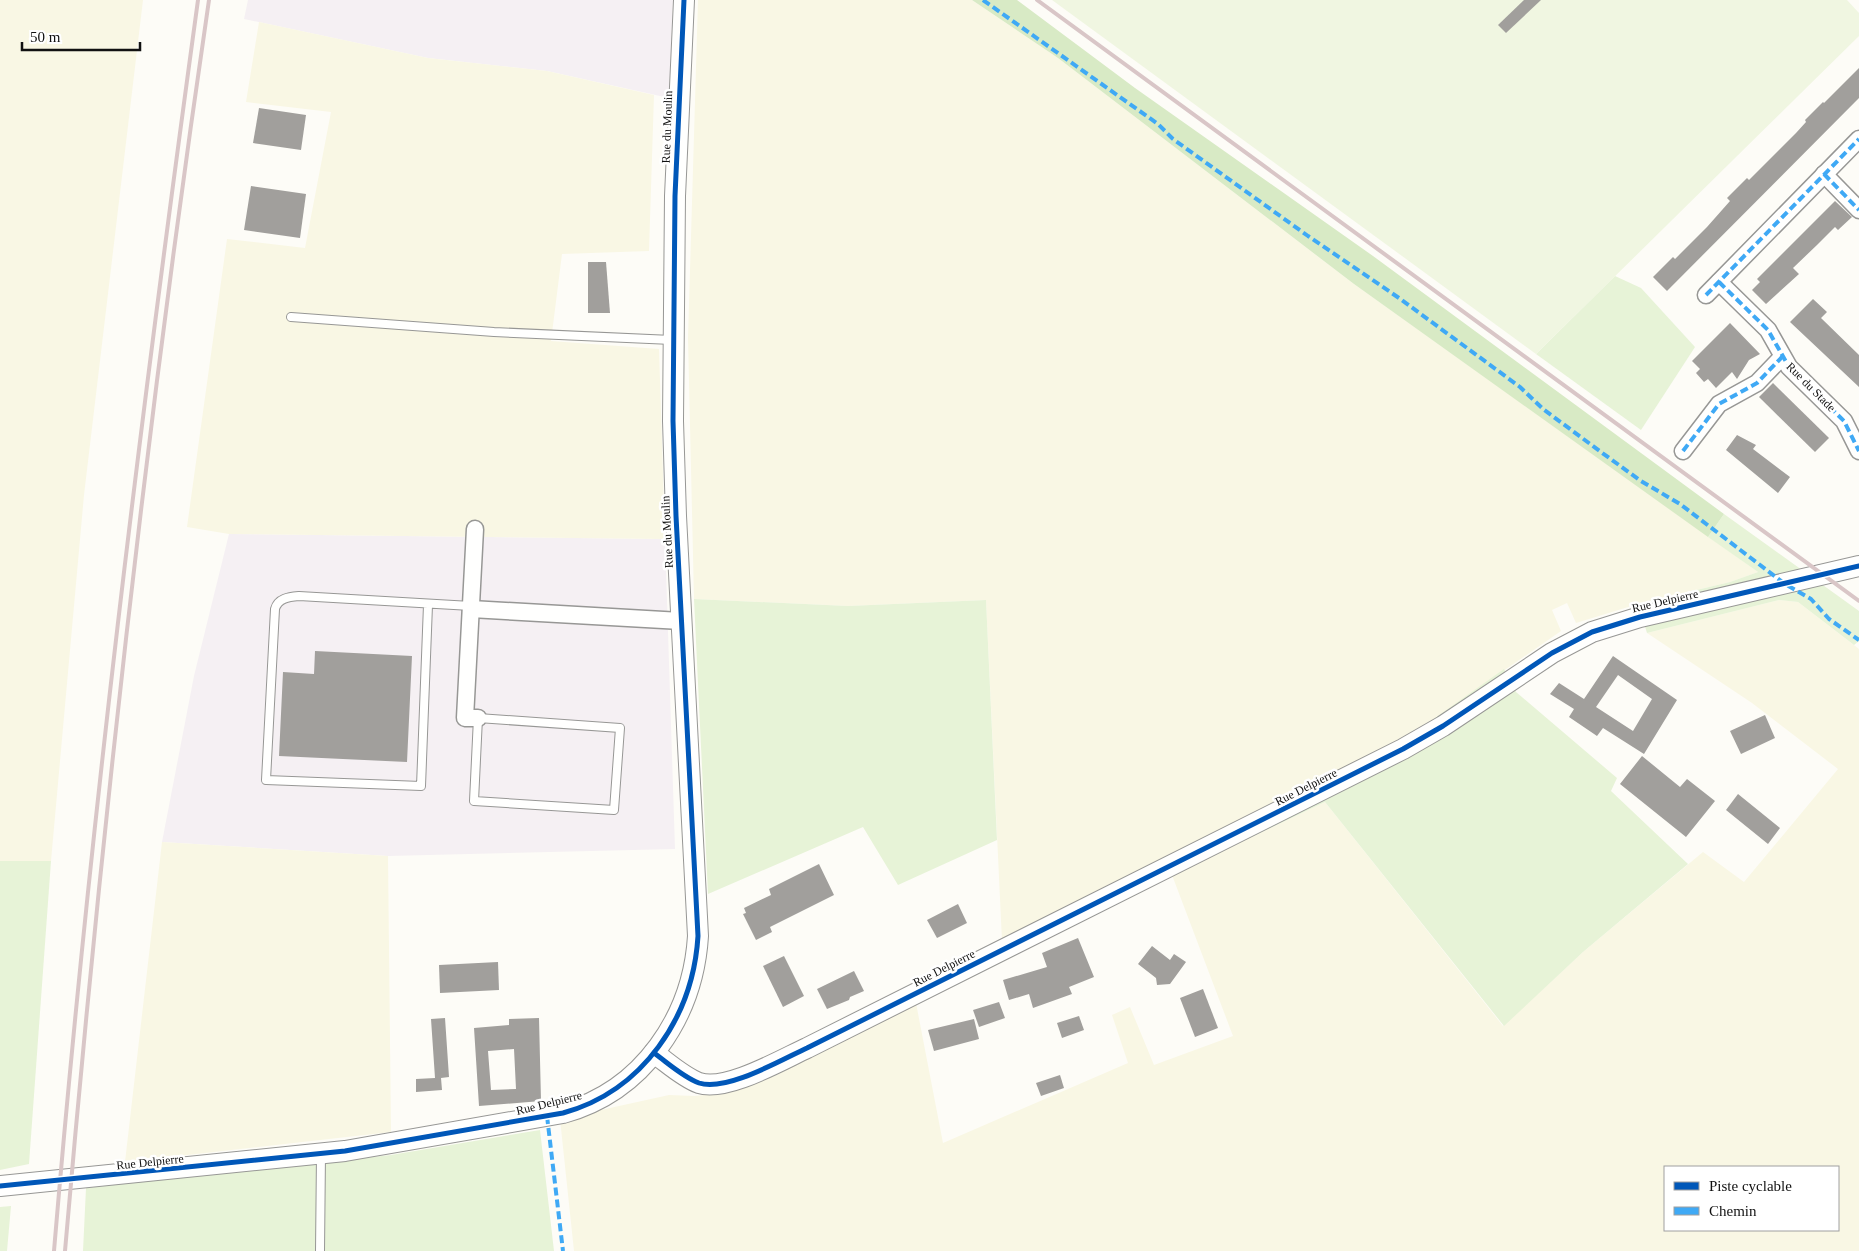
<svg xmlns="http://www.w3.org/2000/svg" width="1859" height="1251" viewBox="0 0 1859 1251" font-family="Georgia,serif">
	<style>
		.industrial { fill: #f5f0f3 }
		.farmland { fill: #f9f7e4; fill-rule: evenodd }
		.green { fill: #e7f3d7 }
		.forest { fill: #d8eac5 }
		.pitch { fill: #f0f6e1 }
		.building { fill: #a19f9c; fill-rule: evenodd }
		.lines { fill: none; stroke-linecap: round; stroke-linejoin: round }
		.service-casing { stroke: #979795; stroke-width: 10 }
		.minor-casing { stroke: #979795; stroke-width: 19 }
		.tertiary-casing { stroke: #979795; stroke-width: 22 }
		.service { stroke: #fffffe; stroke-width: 8 }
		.minor { stroke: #fffffe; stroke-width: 16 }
		.tertiary { stroke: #fffffe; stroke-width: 20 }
		.rail { stroke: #d9c6c7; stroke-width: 4 }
		.quiet { stroke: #3fa9f5; stroke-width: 4; stroke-dasharray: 8 4; stroke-linecap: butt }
		.cycleway-casing { stroke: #fff; stroke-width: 8 }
		.cycleway { stroke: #0057b8; stroke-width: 5 }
		.labels { text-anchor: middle; stroke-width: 5; stroke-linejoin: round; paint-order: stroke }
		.street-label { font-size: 12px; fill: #111; stroke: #fff }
	</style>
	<rect width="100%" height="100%" fill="#fdfcf7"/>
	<g class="industrial">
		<polygon points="248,0 673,0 669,98 547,71 428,58 244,19"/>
		<polygon points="229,534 665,539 675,849 388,856 162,842 194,676"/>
	</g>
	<g class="farmland">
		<polygon points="0,0 143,0 84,495 51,861 0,861"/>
		<polygon points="698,0 972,0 1058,58 1354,284 1758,572 1730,582 1638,604 1576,623 1567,603 1552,610 1561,631 1414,733 1002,941 986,600 848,606 694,599 688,338"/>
		<polygon points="259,22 428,58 547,71 654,95 649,251 562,254 551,341 659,349 665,539 229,534 187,527 227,239 305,248 331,112 246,102"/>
		<path d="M1779,600l19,2 61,47v602h-1285l-14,-132 109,-24 25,1 32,-3 48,-17 142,-73 27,140 185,-80 -16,-48 18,-8 24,58 79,-29 -61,-161 153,-73 178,224 80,-74 120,-100 41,30 94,-113 -86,-66 -105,-70zM1665,1167h173v63h-173z"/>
		<polygon points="162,842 388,856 391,1132 125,1162"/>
	</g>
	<g class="green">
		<polygon points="1615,276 1641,288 1695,347 1641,430 1536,354"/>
		<polygon points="1724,514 1859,611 1859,641 1854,645 1798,602 1779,600 1647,633 1638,604 1730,582 1758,572 1708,537"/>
		<polygon points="694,599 848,606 986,600 997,840 898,885 863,827 708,894"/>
		<polygon points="1504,669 1516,692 1617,778 1611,791 1688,864 1583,952 1504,1026 1325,802 1172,875 1414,733"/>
		<polygon points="0,861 51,861 29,1164 0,1170"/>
		<polygon points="540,1130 554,1251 83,1251 86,1188 391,1155"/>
		<polygon points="11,1206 7,1251 0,1251 0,1207"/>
	</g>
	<polygon class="forest" points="972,0 1017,0 1135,88 1373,256 1724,514 1708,537 1354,284 1058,58"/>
	<polygon class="pitch" points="1052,0 1847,0 1859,13 1859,36 1536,354"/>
	<g class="building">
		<polygon points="1524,0 1541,0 1506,33 1498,25"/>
		<polygon points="1859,68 1859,98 1667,291 1653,277 1673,257 1675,259 1707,227 1730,201 1727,198 1747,178 1749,180 1796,133 1806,122 1805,120 1823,102 1824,103"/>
		<polygon points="259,108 306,115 301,150 253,143"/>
		<polygon points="251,186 306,194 300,238 244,230"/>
		<polygon points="1835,201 1852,217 1838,230 1835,227 1817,245 1793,268 1799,274 1766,304 1752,290 1760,282 1757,279"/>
		<polygon points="588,262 606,262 610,313 588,313"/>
		<polygon points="1813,299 1827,312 1821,318 1859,355 1859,387 1790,322"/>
		<polygon points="1730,323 1760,354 1749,360 1737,379 1732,372 1716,388 1708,379 1704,382 1696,373 1700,369 1692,361"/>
		<polygon points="1773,383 1829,438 1815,452 1759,397"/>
		<polygon points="1737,435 1756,445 1753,449 1790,477 1778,493 1726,450"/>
		<polygon points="315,651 412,656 407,762 279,756 283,672 314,674"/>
		<path d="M1613,656l64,44 -33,54 -41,-26 -6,8 -28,-19 5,-8 -24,-15 9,-11 25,16zM1618,675l34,24 -19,32 -37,-24z"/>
		<polygon points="1765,715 1775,738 1741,754 1730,731"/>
		<polygon points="1642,756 1680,787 1687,779 1715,801 1686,837 1620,784"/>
		<polygon points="1738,794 1780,828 1768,844 1726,810"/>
		<polygon points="819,864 834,895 770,927 772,932 756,940 743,914 746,913 744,908 771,895 769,889"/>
		<polygon points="958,904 967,923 937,938 927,920"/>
		<polygon points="1078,938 1094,977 1069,987 1072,994 1033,1008 1029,994 1009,1000 1003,980 1047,967 1042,953"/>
		<polygon points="1152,946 1170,960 1174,954 1186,962 1170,984 1157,985 1156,978 1138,964"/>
		<polygon points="784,956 804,996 783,1007 763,966"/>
		<polygon points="498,962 499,990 440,993 439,965"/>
		<polygon points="854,971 864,991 850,997 849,1000 827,1009 817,989"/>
		<polygon points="1203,989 1218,1028 1195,1037 1180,998"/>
		<polygon points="999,1002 1005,1018 979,1027 973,1010"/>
		<polygon points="1079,1016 1084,1030 1062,1038 1057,1023"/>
		<polygon points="445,1018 449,1077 441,1078 442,1090 416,1092 416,1079 435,1078 431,1019"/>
		<path d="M539,1018l2,83 -62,5 -5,-78 35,-3v-6zM514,1049l2,40 -25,1 -3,-39z"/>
		<polygon points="974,1019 979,1039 934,1051 928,1030"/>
		<polygon points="1060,1075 1064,1088 1041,1096 1036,1083"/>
	</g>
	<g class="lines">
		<g class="service-casing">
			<g id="service">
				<polyline points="291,317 494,332 672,340"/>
				<path d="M428,605l-7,181 -155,-6 9,-171c3,-11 14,-12 24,-13l172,10"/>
				<polygon points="478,718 620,728 614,810 474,801"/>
				<polyline points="320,1251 321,1154"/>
			</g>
		</g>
		<g class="minor-casing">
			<g id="minor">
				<polyline points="1824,174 1859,210"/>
				<polyline points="1719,282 1768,330 1789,367 1844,421 1859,451"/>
				<polyline points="1706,295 1859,139"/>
				<polyline points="1683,451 1719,404 1757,383 1782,357"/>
				<polyline points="475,529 465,718 478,718"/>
				<polyline points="471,609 681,621"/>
			</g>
		</g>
		<g class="tertiary-casing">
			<g id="tertiary">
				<path d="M654,1053c14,10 29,24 45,30 27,9 82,-23 108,-35l596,-299 40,-23 109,-73 40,-21 48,-15 219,-51"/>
				<path d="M0,1186l345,-35 218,-38c80,-22 130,-96 135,-177l-22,-420 -3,-95 2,-225 9,-196"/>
			</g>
		</g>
		<use href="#service" class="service"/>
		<use href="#minor" class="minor"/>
		<use href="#tertiary" class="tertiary"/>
		<g class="rail">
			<polyline points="1037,0 1859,601"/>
			<path d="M54,1251c35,-418 87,-835 144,-1251"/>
			<path d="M65,1251c36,-418 83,-836 144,-1251"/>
		</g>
		<g class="quiet">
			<polyline points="983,0 1158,124 1173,139 1308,236 1399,298 1520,387 1543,409 1601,452 1641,481 1680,504 1785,584 1811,599 1829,619 1859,640"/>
			<polyline points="1824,174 1859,210"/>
			<polyline points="1719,282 1768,330 1789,367 1844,421 1859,451"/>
			<polyline points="1706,295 1859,139"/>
			<polyline points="1683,451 1719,404 1757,383 1782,357"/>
			<polyline points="547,1116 563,1251"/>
		</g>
		<g class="cycleway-casing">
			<g id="cycleway">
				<path d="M654,1053c14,10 29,24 45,30 27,9 82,-23 108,-35l596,-299 40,-23 109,-73 40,-21 48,-15 219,-51"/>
				<path d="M0,1186l345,-35 218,-38c80,-22 130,-96 135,-177l-22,-420 -3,-95 2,-225 9,-196"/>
			</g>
		</g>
		<use href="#cycleway" class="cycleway"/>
	</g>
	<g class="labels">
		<g class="street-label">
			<text transform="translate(667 127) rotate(-88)" y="4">Rue du Moulin</text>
			<text transform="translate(1811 387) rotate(45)" y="4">Rue du Stade</text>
			<text transform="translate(667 532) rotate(-93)" y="4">Rue du Moulin</text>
			<text transform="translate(1665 601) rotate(-13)" y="4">Rue Delpierre</text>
			<text transform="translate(1306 787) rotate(-27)" y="4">Rue Delpierre</text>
			<text transform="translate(944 968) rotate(-27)" y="4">Rue Delpierre</text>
			<text transform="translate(549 1103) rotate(-14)" y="4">Rue Delpierre</text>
			<text transform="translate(150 1162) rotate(-6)" y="4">Rue Delpierre</text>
		</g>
	</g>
	<rect x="1664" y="1166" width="175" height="65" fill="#ffffff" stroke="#a0a0a0"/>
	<rect x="1674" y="1182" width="25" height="8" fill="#0057b8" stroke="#a0a0a0"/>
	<text x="1709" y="1191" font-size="15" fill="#111111">Piste cyclable</text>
	<rect x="1674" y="1207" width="25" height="8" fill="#3fa9f5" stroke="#a0a0a0"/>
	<text x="1709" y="1216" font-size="15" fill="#111111">Chemin</text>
	<path d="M22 42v8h118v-8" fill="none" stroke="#111111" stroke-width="2.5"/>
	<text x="30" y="42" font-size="15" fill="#111111" stroke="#ffffff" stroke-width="4" paint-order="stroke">50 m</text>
</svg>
